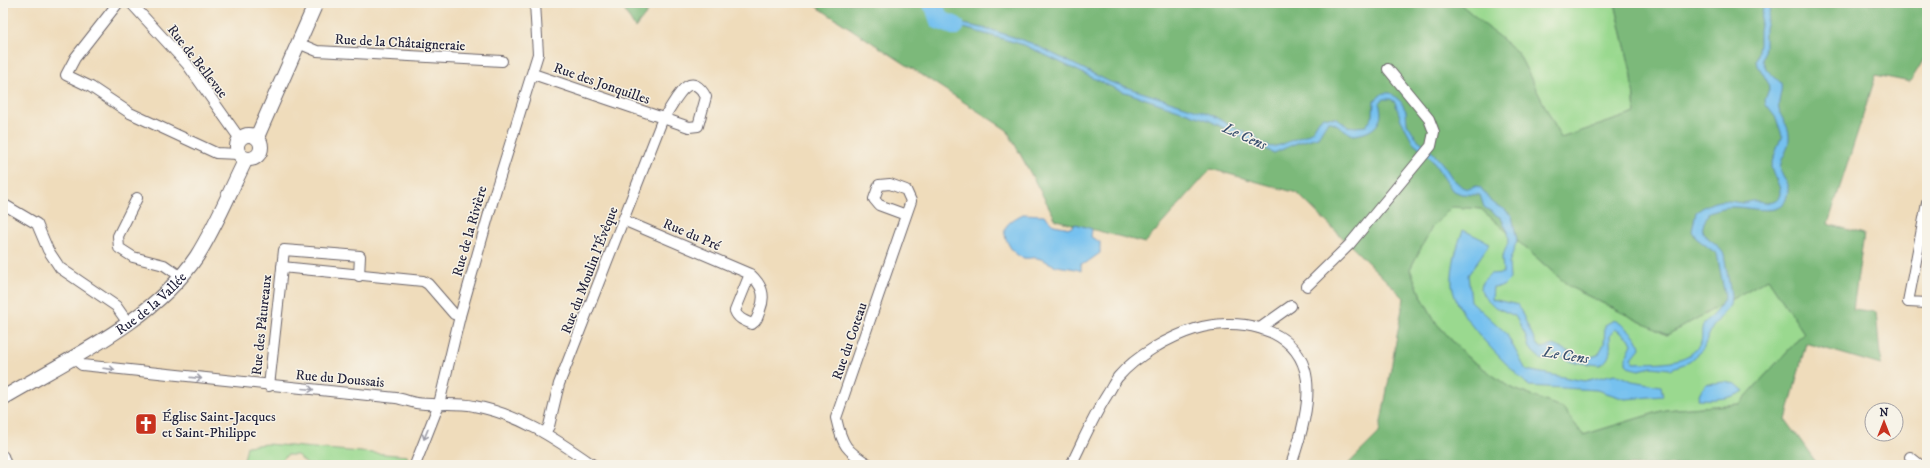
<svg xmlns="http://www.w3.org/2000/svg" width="1930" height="468" viewBox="0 0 1930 468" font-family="'IM FELL DW Pica',serif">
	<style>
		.green { fill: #9ad98f; stroke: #5e7e65 }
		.forest { fill: #7bb97a; stroke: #4e6e5a; fill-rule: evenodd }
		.water { fill: #76c1ef; stroke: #4c7295 }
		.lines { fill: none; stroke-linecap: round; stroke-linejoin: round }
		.river { stroke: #76c1ef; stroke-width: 19 }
		.street-casing { stroke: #6a6368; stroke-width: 12 }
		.secondary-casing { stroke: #6a6368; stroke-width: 16 }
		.street { stroke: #fff; stroke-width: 10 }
		.secondary { stroke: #fff; stroke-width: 14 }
		.oneway { stroke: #9c9ca7 }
		.labels { text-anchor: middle; stroke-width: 3; stroke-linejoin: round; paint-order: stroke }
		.street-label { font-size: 14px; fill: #22223b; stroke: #f7f3e8 }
		.poi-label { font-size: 14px; fill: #22223b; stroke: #f7f3e8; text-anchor: start }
		.water-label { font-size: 15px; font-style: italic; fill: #3b5271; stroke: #f7f3e8 }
	</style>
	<rect width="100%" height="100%" fill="#f7f3e8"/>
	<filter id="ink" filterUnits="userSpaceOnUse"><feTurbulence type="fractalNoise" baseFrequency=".025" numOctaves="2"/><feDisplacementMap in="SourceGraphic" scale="8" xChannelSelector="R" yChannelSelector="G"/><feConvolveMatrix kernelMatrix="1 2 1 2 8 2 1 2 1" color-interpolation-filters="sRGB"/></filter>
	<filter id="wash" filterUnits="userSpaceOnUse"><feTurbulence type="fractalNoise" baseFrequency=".012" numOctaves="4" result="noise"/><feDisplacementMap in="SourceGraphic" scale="16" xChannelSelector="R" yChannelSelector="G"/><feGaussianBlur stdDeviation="0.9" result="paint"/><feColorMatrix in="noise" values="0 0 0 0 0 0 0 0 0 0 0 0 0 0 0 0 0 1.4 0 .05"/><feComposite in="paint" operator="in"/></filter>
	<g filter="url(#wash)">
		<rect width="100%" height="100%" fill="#efdcbb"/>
		<g class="green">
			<polygon points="1459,3 1615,3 1632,76 1635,113 1561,138 1518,53"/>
			<polygon points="1452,206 1481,209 1570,287 1667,335 1768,279 1804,333 1739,404 1665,410 1583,435 1563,408 1509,387 1466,356 1437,324 1421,296 1410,269 1432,227"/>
			<polygon points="267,444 408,456 405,465 308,465 297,455 287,455 277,465 243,465 247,446"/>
		</g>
		<g class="forest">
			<polygon points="620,3 655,3 635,28"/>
			<path d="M811,3h648l59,50 43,85 74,-25 -3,-37 -17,-73h312v51l-17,28 -34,-7 -48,149 36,10 -11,75 23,3 5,53 -75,-22 -20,77 32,45h-471l32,-32 25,-135 -107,-105 -86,-24 -66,74 -89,-23 -49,-90zM1452,207l29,2 89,78 97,48 101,-56 36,54 -65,71 -74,6 -82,25 -20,-27 -54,-21 -43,-31 -29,-32 -16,-28 -11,-27 22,-42z"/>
		</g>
		<g class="water">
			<path d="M1764,3h8l-7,25v19l-3,13 5,10 14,13c2,9 -4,18 -2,27 2,9 10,15 10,26 1,21 -19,26 -1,48 2,39 -34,22 -57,23 -7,0 -15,3 -22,5 -3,7 -8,14 -6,22l14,11 7,9 7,41 -1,10 -18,23 -9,21 -16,14 -17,6 -18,-2 -13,3 -8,-2 -5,-4v-7l6,-13 -3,-6 -14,-9 -5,6c0,12 3,23 -10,30l-28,-3 -17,-8 -13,6 -13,-12 -4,-14 -10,-18 -20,-9 -12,-12 -2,-6 1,-7 8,-8 13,-1 -1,-15 7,-18 -1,-8 -7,-14 -17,-11 -4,-12 -19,-1 -9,-4 -22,-33 -17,-15 -12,-22 -6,-18 -4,-3h-7l-5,4c7,20 -7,31 -26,32 -9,-4 -15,-12 -25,-14l-10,16 -21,6 -23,10 -66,-33 -92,-31 -92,-44 -60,-17 -21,-3 -7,-5 -3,-7 4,-1 2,5 5,3 48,10 39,13 79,39 100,32 28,16 16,5 7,8 10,4 9,-2 28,-11 5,-4 6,-10 4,-3 14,1 10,8 9,1 10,-1 7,-10 1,-15 9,-8h8l10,9 5,9 1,12 10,16 12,9 16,19 7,11 10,9 6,2 9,-3 4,2 10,14 14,8 7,6 5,24 -8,23 1,16 -7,7 -10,1 -1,12 26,6 19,40 5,3 12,-3 26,12h11l7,-2 6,-11 1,-19 9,-5c10,5 25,16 26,28l-8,10 1,5c20,-1 57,3 68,-21 2,-6 -1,-13 3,-18 8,-9 17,-16 21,-28l-8,-42 -21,-16 -4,-7 4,-19c8,-5 15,-10 24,-11 7,-1 15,1 22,2 5,0 10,-3 15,-2 9,1 20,5 23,-7 1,-11 -9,-19 -9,-29l11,-30 -6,-17 -10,-13 -1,-5 5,-14 -14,-24 3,-18v-14z"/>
			<path d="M1023,214l21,1 10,10 16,3 6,-4 16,5 -1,8 9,5v11l-14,10 -5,1v7c-9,-4 -18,-3 -27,-6 -6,-2 -11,-6 -17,-7 -5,-1 -8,1 -13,0 -9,-2 -17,-13 -19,-23 -3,-10 10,-17 18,-21z"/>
			<path d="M1463,230l27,13 -22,32 3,26 35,32 20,37 58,11 31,-7 17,7 29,5 2,10 -38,3 -28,-9 -68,-4c-23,-23 -75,-69 -77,-102 -1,-18 5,-38 11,-54z"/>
			<path d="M1724,382l12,2 8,7c-12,8 -31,9 -46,8l2,-7 6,-8z"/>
		</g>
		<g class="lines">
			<polyline class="river" points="931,3 934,5 939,20 955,26"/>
		</g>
	</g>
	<g filter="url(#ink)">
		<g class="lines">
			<g class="street-casing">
				<g id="street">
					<polyline points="118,3 75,58 66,75 91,87 130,113 216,153 239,154"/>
					<polyline points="131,3 187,64 240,139"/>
					<polyline points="298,43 317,51 502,61"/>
					<path d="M533,74l130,44c11,-12 25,-54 43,-21l-8,29 -9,1 -26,-9 -104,266 -10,42 -4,7"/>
					<polyline points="137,198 118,236 119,248 133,257 164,265 180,276"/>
					<polyline points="1927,203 1908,302 1927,303"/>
					<polyline points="3,204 37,224 48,250 60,268 116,306 128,323"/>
					<path d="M623,220l127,54c12,11 16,21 10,36 -2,6 -3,11 -8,14 -7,-3 -14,-5 -17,-13l15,-37"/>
					<polyline points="282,267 423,281 428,284 454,314 460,316"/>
					<polyline points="1307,286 1349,245 1431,146 1434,132 1429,119 1388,69"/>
					<polyline points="1260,328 1291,306"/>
					<path d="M73,358l9,7 314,33c7,1 14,4 20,5 19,3 39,-1 58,3 45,8 82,33 119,59"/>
					<polyline points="269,386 284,250 360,256 359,276"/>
					<polyline points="3,456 6,465"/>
					<polyline points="1910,457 1920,465"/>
					<polyline points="415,465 439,404 460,316 494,196 538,54 535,3"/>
					<path d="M870,465c-24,-14 -28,-20 -34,-47l75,-217 -5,-11 -16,-6 -11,1 -5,14 5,6 27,10"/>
					<path d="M1071,465c12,-24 22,-48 36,-70 4,-6 7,-13 11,-18 18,-21 51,-40 77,-48 39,-12 97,-4 110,41 8,28 -5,69 -14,95"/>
				</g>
			</g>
			<g class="secondary-casing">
				<g id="secondary">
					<circle cx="249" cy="147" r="12"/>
					<polyline points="257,137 316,3"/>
					<path id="s1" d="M3,398c65,-39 151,-77 194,-142 19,-30 33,-65 49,-97"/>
				</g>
			</g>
			<use href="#street" class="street"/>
			<use href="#secondary" class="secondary"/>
		</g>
		<defs><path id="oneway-shaft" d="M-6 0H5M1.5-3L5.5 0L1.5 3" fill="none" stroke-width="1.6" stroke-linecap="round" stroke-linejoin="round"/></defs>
		<g class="oneway">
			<use href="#oneway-shaft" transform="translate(109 369) rotate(7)"/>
			<use href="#oneway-shaft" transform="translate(196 378) rotate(6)"/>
			<use href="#oneway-shaft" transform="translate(308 389) rotate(5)"/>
			<use href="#oneway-shaft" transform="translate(426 434) rotate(112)"/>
		</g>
	</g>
	<defs>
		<g id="church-square" transform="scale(1.15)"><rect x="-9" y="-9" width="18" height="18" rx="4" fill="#c8321e" stroke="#f7f3e8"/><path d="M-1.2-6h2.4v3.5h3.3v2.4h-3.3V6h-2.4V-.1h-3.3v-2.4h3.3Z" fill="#fff"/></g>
	</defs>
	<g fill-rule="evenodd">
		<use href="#church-square" x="146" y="424"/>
	</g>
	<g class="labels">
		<g class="street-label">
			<text transform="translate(400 42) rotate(3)" y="5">Rue de la Châtaigneraie</text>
			<text transform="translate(198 61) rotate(52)" y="5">Rue de Bellevue</text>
			<text transform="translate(602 83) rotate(19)" y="5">Rue des Jonquilles</text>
			<text transform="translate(469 231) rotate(-74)" y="5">Rue de la Rivière</text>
			<text transform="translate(692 234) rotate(23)" y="5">Rue du Pré</text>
			<text transform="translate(589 270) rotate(-69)" y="5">Rue du Moulin l'Évêque</text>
			<text dy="5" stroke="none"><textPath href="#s1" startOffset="176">Rue de la Vallée</textPath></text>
			<text transform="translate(261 325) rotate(-84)" y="5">Rue des Pâtureaux</text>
			<text transform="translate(849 341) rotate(-71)" y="5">Rue du Coteau</text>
			<text transform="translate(340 378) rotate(5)" y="5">Rue du Doussais</text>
		</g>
		<g class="poi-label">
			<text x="162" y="421">Église Saint-Jacques<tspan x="162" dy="16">et Saint-Philippe</tspan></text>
		</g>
		<g class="water-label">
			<text transform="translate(1245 136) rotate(24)" y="5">Le Cens</text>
			<text transform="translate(1566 355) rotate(9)" y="5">Le Cens</text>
		</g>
	</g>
	<rect width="1930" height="468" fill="none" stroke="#f7f3e8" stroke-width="16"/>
	<g transform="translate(1884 422)"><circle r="19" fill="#f7f3e8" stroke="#a29fa3"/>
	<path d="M0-3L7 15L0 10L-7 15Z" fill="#c8321e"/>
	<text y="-6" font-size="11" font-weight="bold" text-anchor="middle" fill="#22223b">N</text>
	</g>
</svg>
